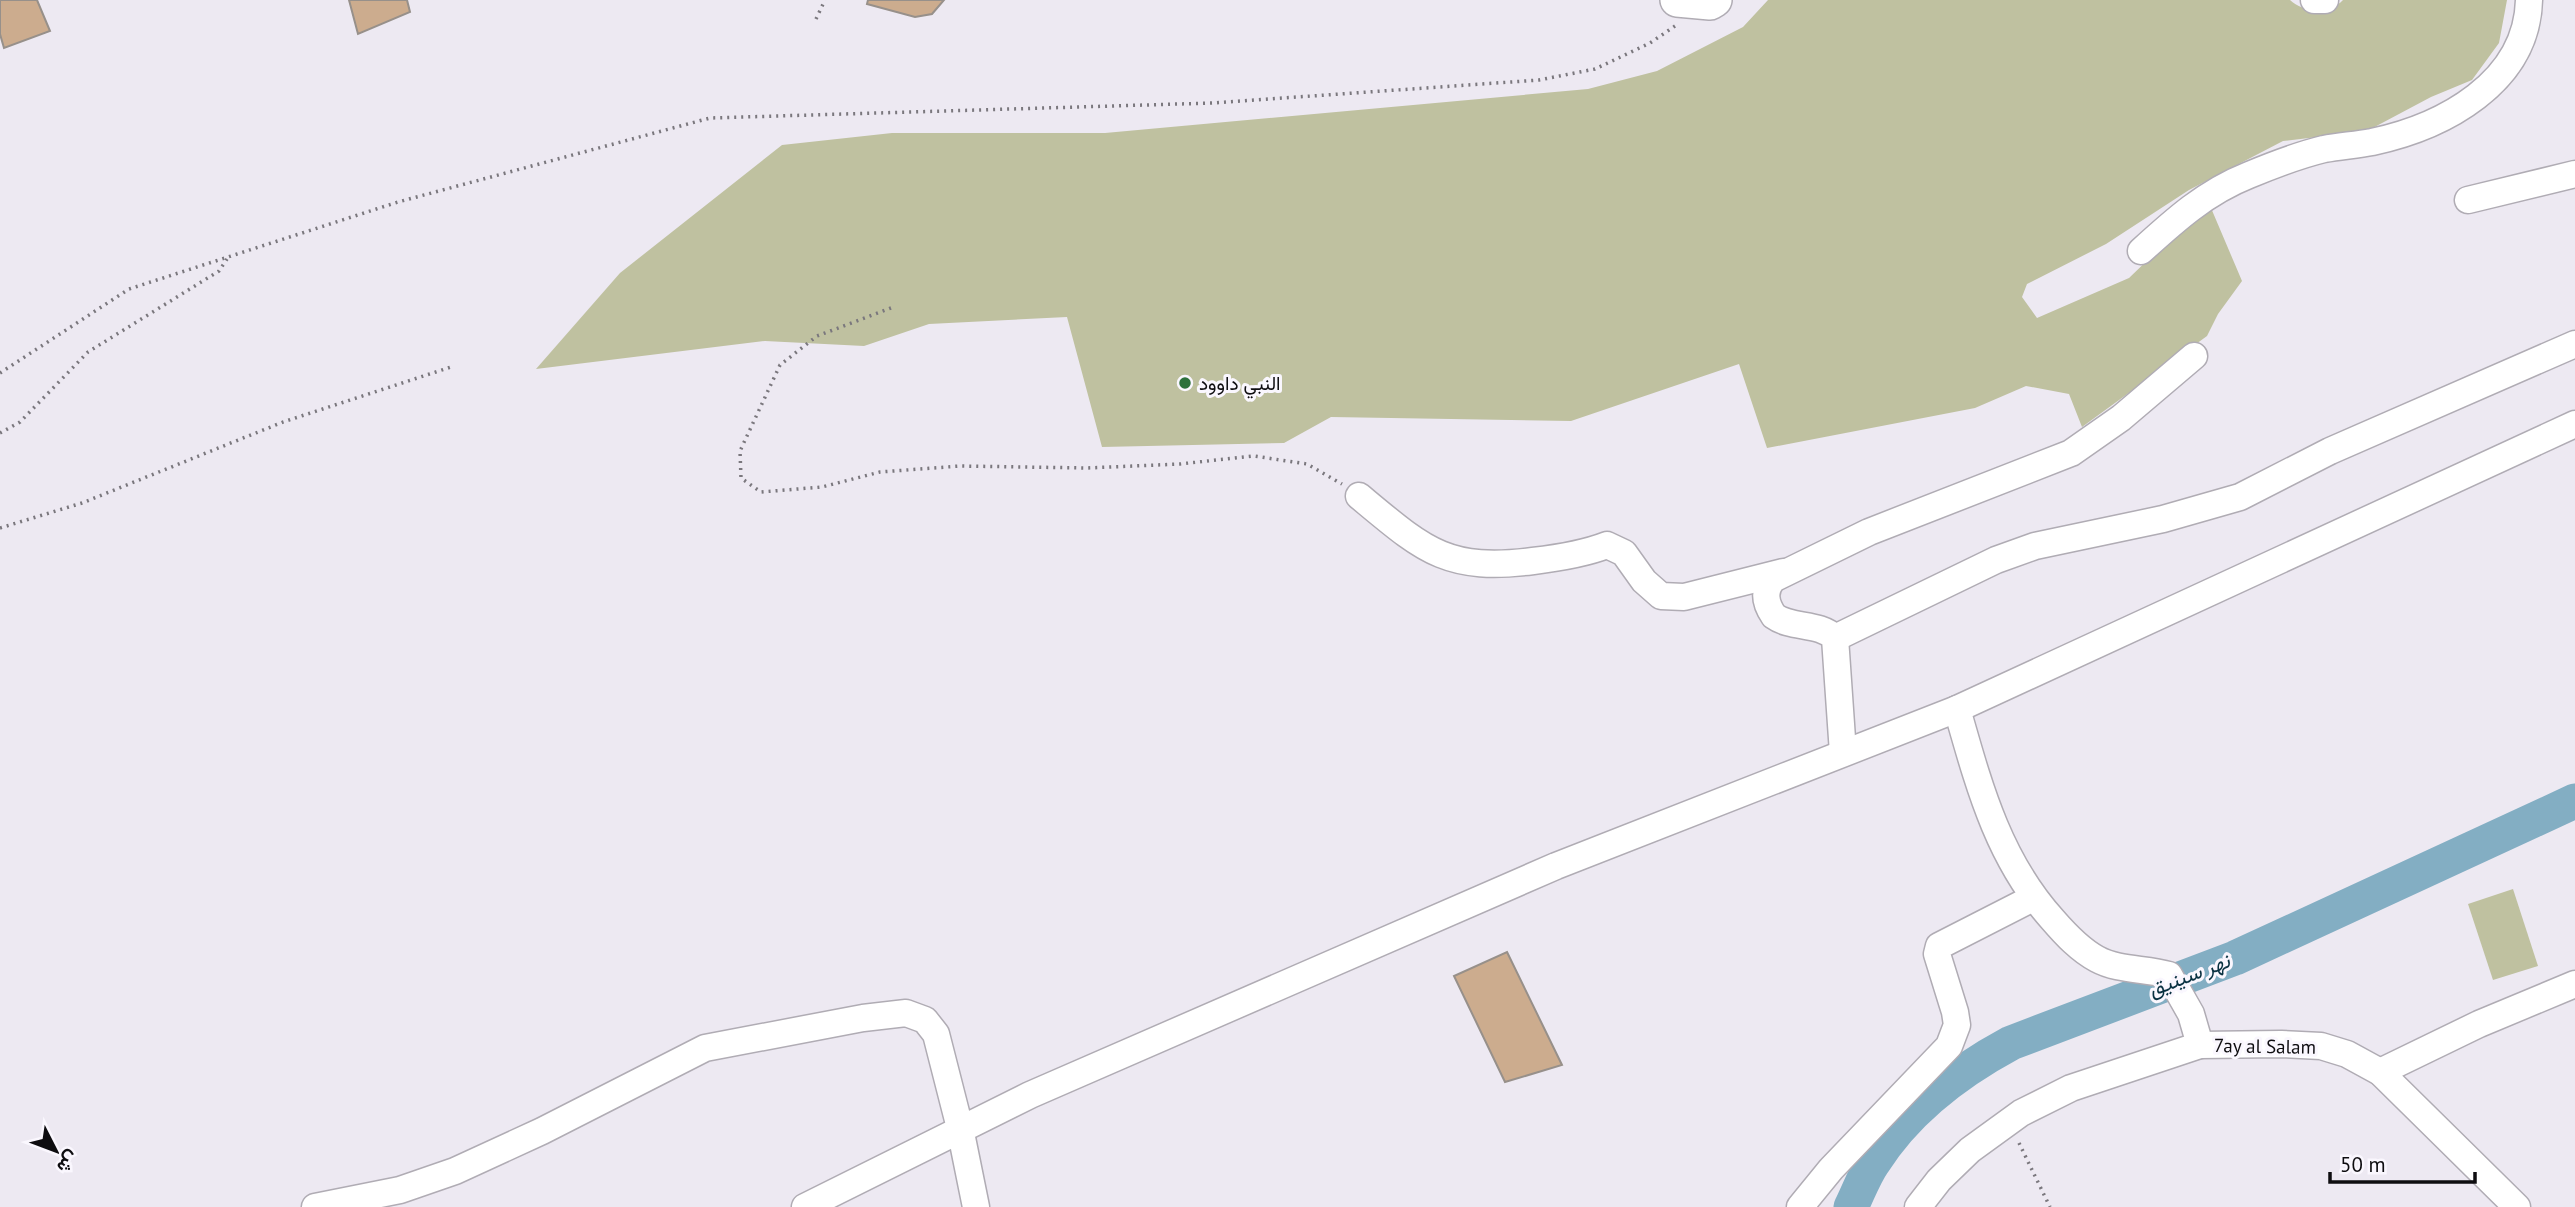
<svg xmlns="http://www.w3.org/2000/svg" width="2575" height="1207" viewBox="0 0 2575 1207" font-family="'PT Sans',Vazirmatn,sans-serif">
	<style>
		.green { fill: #bfc1a0 }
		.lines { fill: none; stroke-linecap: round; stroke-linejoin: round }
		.river { stroke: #83aec3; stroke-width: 35 }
		.building { fill: #ccac8e; stroke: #97908a; stroke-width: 2 }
		.minor-casing { stroke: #b0acb4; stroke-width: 29 }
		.major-casing { stroke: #b0acb4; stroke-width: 36 }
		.path { stroke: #7a777d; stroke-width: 3.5; stroke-dasharray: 2 5; stroke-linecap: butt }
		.minor { stroke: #fff; stroke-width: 26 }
		.major { stroke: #fff; stroke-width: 33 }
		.poi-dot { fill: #2d713c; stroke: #faf7fe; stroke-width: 2.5 }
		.labels { text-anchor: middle; stroke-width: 6; stroke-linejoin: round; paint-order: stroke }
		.poi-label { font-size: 19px; fill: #0e0d10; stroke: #faf7fe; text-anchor: start }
		.street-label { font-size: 19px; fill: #0e0d10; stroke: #faf7fe }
		.water-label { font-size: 21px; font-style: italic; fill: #093141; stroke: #faf7fe }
	</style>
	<rect width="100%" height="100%" fill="#ede9f2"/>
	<g class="green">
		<path d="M1768,0h522c13,13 40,14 53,0h164l-8,43 -27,37 -41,17 -64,34 -84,10 -94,49 -83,54 -79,40 -5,13 15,21 92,-40 54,-52 28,-18 31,73 -24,33 -11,22 -125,91 -13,-33 -43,-8 -51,22 -208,40 -28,-84 -168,57 -240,-4 -47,26 -182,4 -35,-130 -138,7 -65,22 -99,-5 -229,28 84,-96 162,-128 110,-12h213l483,-44 69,-18 86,-44z"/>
		<polygon points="2513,889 2538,966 2493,980 2468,904"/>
	</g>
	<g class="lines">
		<path class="river" d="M1851,1207c7,-14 13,-31 22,-44 33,-52 84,-91 138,-120l224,-85 340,-157"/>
	</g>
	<g class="building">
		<polygon points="0,0 37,0 50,31 4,48 0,34"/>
		<polygon points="349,0 407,0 410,12 358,34"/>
		<polygon points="868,0 944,0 932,14 915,17 867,4"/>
		<polygon points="1507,952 1562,1065 1505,1082 1454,976"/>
	</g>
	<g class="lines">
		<g class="minor-casing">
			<g id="minor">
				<polyline points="2314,0 2325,0"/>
				<polyline points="2468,200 2575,174"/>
				<path d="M2141,251c34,-31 65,-59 108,-76 24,-10 50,-20 75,-26 16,-3 32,-4 48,-7 71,-15 155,-59 157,-142"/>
				<path d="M1359,496c65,54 87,76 174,65 25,-3 51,-7 74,-16l17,8 20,28 17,15 23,1 99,-25"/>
				<polyline points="1835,638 1996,560 2035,546 2163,519 2240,497 2330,451 2575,344"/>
				<path d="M1957,709c22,77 41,150 96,211 13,15 27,30 44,39 22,12 49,9 72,16l22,39 9,31"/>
				<path d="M1843,753l-8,-115c-16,-16 -43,-9 -61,-22 -9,-13 -11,-25 -1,-37l96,-47 202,-79 50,-35 73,-62"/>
				<polyline points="2380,1072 2479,1024 2575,984"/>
				<polyline points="315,1207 400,1190 455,1171 542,1131 705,1048 863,1018 906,1013 925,1020 936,1034 960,1128 976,1207"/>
				<polyline points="805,1207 1030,1095 1556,866 1957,709 2575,424"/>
				<polyline points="1800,1207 1831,1169 1949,1046 1957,1025 1955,1012 1937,954 1939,946 2033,898"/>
				<polyline points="1918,1207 1939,1180 1970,1150 2021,1113 2071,1088 2200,1045 2281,1044 2321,1046 2347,1054 2380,1072 2517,1207"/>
			</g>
		</g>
		<g class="major-casing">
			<polyline id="major" points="1677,0 1710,3 1715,0"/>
		</g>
		<g class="path">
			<polyline points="816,19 825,0"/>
			<polyline points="891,308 817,336 780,365 740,451 741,478 761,492 822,487 880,472 960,466 1087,468 1180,464 1254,456 1307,464 1342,484"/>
			<polyline points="0,373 129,289 398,202 710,118 1212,103 1539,80 1595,69 1650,43 1675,26"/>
			<polyline points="0,433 20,422 88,352 219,271 227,259"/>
			<polyline points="0,528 82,503 283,422 454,366"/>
			<polyline points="2019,1143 2050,1207"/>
		</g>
		<use href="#minor" class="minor"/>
		<use href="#major" class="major"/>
	</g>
	<circle class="poi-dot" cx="1185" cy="383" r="7"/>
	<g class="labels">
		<g class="poi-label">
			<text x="1199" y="390">النبي داوود</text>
		</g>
		<g class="street-label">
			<text transform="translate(2265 1046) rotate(1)" y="7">7ay al Salam</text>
		</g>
		<g class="water-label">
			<text transform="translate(2189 975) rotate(-21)" y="7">نهر سينيق</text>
		</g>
	</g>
	<g transform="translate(56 1151) rotate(132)" stroke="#faf7fe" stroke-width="5" paint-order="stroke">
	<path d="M0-5L12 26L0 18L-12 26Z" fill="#0e0d10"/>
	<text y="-10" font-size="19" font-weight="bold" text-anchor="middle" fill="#0e0d10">ش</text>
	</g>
	<path d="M2330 1172v10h145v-10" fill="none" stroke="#0e0d10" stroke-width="3.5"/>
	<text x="2340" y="1172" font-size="21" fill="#0e0d10" stroke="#faf7fe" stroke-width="5" paint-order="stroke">50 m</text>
</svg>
